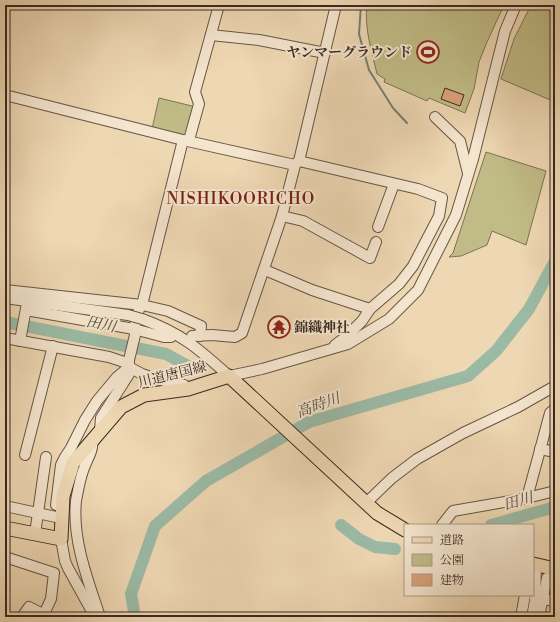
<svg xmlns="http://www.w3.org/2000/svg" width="560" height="622" viewBox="0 0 560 622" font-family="'Libre Bodoni','Noto Serif JP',serif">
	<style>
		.green { fill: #c1bc87; stroke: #7d7354 }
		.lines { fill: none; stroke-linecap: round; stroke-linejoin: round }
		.stream { stroke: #748071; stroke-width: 2 }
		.river { stroke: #9bbaa6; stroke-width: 12 }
		.building { fill: #dba07b; stroke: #392a22 }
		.minor-casing { stroke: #665546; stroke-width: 12 }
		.major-casing { stroke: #392a22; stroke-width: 15 }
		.minor { stroke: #f4e5ce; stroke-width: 10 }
		.major { stroke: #eed7b3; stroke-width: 13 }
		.minor-bridge-casing { stroke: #665546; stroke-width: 12; stroke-linecap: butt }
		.minor-bridge { stroke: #f4e5ce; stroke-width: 10 }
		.labels { text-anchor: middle; stroke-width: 4; stroke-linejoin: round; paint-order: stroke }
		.poi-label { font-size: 14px; font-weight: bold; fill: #392a22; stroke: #f4e5ce; text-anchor: end }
		.street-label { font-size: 14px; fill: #392a22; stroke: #f4e5ce }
		.water-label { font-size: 15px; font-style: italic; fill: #524e43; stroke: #f4e5ce }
		.quarter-label { font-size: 16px; letter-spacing: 1px; fill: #7a1f14; stroke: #f4e5ce }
	</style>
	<rect width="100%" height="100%" fill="#eed7b3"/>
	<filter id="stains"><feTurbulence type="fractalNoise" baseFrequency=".005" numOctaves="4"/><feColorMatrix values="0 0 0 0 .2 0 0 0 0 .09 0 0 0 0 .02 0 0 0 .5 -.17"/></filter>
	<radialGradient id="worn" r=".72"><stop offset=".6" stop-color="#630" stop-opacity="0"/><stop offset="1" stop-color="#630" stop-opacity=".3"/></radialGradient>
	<g class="green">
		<path d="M367,5h137l-17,37 -8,20 -5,27 -9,24 -36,-15 -2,3 -43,-19 1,-3 -8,-5c-5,-22 -13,-46 -10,-69z"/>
		<polygon points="531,5 555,5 555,102 501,79 514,39"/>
		<polygon points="159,98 192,106 195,108 186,138 152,129"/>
		<polygon points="486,152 546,171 526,245 492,231 487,245 461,256 449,257 453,253"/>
	</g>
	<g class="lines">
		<polyline class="stream" points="361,5 359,34 369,70 393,108 407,123"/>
		<g class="river">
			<polyline points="5,322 166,354 188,366"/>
			<polyline points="341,525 359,539 375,547 395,549"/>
			<polyline points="491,525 555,507"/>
			<polyline points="135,617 131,594 155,526 206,481 309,422 468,376 496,351 529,309 555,261"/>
		</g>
	</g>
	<polygon class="building" points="445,88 464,95 460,106 441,99"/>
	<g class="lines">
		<g class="minor-casing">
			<g id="minor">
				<polyline points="211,35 259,40 325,53"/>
				<polyline points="5,95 183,140 295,165"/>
				<polyline points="435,117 460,141 468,173"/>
				<polyline points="189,140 199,104 195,92 219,5"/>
				<polyline points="299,161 336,5"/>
				<polyline points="282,216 303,221 370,258 376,242"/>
				<polyline points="378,227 394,184"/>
				<polyline points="265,270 312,290 370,309"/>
				<polyline points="5,290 142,305 168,311 201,326 200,336"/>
				<polyline points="5,298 128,315"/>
				<polyline points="26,310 134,329 164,337 171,337"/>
				<path d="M142,319c39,14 57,30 87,57l33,-7 86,-25 41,-25 29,-29 38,-75 17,-56 32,-128 11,-26"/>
				<polyline points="192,336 212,335 235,337 242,333 282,216 295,165 299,161 418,189 442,198 439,216 413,266 399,284 370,309 362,321 347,336 335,345"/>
				<polyline points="5,338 109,357 124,362 129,367 142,374 156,379 184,385 188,389"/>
				<polyline points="20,341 27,303"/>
				<polyline points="100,430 101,418 129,374 129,360 135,335 134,329 139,309 142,305 183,140"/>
				<path d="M92,440c2,10 -5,19 -8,28 -4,10 -6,22 -8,33 -4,39 12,79 24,116"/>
				<polyline points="540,449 555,452"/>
				<polyline points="25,455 53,346"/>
				<polyline points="527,498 550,413 555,409"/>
				<polyline points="366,503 392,478 417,459 463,433 518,407 555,386"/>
				<polyline points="56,505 61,465 65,457 71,448 85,420 97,401 117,377 129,367"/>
				<polyline points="5,506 56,517"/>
				<polyline points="442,525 453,511 527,498 555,491"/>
				<polyline points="35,534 46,457"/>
				<polyline points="61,539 65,561 68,568 95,617"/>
				<polyline points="5,557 54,573 51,599 44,614"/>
				<polyline points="543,599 555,601"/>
				<polyline points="22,617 29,607 49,617"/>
				<polyline points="521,617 525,595"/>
				<polyline points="532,617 535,600 536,565"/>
				<polyline points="539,617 547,578 555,580"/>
			</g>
		</g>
		<g class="major-casing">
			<g id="major">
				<polyline points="5,528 61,539 63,496 73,463 121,407 144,395 188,389 229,376 377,513 405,530"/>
				<polyline points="533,564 555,569"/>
			</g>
		</g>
		<use href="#minor" class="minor"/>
		<use href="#major" class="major"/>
		<g class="minor-bridge-casing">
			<polyline id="minor-bridge" points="128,315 142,319"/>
		</g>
		<use href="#minor-bridge" class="minor-bridge"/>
	</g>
	<defs>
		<g id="stadium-ring" transform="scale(1.15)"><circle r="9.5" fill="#f4e5ce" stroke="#8f2418" stroke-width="1.5"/><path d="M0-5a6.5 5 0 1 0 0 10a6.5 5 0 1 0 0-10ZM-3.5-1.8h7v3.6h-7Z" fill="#8f2418"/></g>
		<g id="temple-ring" transform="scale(1.15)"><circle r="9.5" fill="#f4e5ce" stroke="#8f2418" stroke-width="1.5"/><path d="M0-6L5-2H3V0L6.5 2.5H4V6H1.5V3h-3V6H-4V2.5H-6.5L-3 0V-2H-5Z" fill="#8f2418"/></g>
	</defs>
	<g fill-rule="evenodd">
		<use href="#stadium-ring" x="428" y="52"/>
		<use href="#temple-ring" x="279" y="327"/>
	</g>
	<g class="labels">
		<g class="poi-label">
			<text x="412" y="57">ヤンマーグラウンド</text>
			<text x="294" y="332" text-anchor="start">錦織神社</text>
		</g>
		<g class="street-label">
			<text transform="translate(172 374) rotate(-14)" y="5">川道唐国線</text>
		</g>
		<g class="water-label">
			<text transform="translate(101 324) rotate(11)" y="5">田川</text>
			<text transform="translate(318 405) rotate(-20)" y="5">高時川</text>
			<text transform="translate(518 501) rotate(-16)" y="5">田川</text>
		</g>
		<g class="quarter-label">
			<text x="241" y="204">NISHIKOORICHO</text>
		</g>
	</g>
	<rect width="560" height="622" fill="none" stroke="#eed7b3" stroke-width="20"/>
	<rect x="6" y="6" width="548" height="610" fill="none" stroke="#392a22" stroke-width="2"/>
	<rect x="10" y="10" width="540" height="602" fill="none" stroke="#392a22"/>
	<rect x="404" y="524" width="130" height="72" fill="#f4e5ce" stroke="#a99a89"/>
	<rect x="412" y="537" width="20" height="6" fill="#eed7b3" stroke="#a99a89"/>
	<text x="440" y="544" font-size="12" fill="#392a22">道路</text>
	<rect x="412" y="554" width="20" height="12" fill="#c1bc87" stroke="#a99a89"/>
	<text x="440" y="564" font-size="12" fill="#392a22">公園</text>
	<rect x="412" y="574" width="20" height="12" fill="#dba07b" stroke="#a99a89"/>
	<text x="440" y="584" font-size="12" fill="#392a22">建物</text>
	<rect width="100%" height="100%" filter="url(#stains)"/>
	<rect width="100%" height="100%" fill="url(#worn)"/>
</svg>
